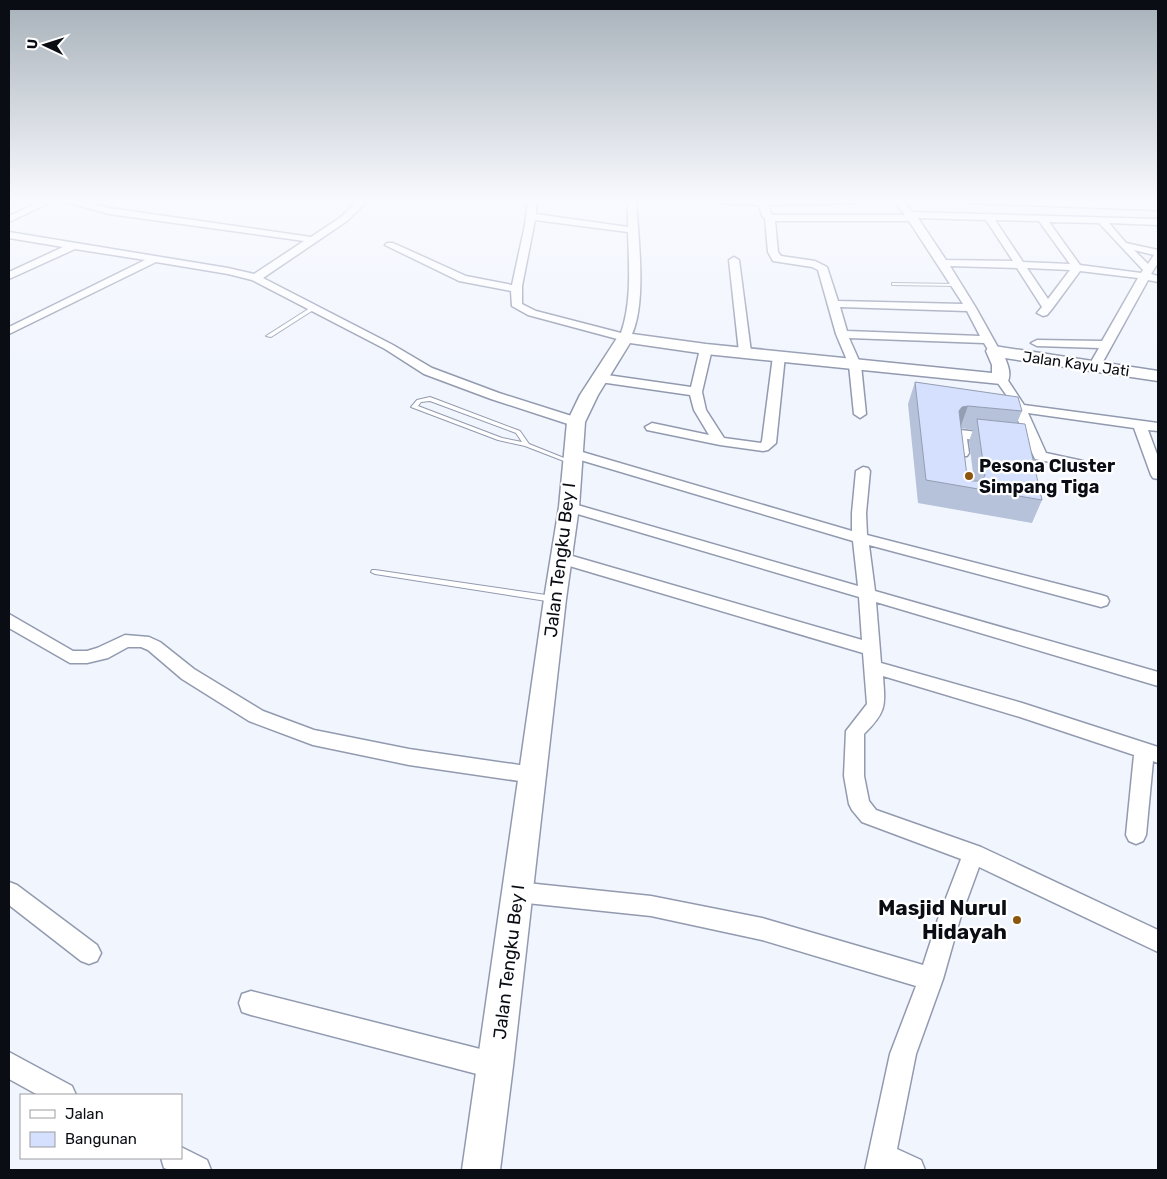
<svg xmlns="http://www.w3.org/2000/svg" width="1167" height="1179" viewBox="0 0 1167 1179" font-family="Rubik,sans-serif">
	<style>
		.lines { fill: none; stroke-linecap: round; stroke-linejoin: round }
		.lane-casing { stroke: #929aaf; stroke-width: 2 }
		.street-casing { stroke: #929aaf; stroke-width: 3 }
		.secondary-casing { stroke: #929aaf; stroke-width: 3 }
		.lane { fill: #fff; fill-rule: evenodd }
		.street { fill: #fff; fill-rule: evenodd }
		.secondary { fill: #fff; fill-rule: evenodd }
		.wall { fill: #b6c1da; fill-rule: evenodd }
		.shaded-wall { fill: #949db1 }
		.building { fill: #d4e0fd; stroke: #949db1 }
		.poi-dot { fill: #8e560d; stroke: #fff; stroke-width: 2 }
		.labels { text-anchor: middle; stroke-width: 4.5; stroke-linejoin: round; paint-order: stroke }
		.far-street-label { font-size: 15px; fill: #0a0d14; stroke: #fff }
		.poi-label { font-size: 18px; font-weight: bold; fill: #0a0d14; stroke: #fff; text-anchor: start }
		.street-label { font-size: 18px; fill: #0a0d14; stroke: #fff }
		.near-poi-label { font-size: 21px; font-weight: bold; fill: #0a0d14; stroke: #fff; text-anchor: end }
	</style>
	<rect width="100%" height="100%" fill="#f1f5fe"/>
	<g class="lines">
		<g class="lane-casing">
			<g id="lane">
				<polygon points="892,283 956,284 958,285 956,286 894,285 892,285"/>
				<polygon points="313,306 318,307 271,337 266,336"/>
				<path d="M430,397l90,34 9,13 45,18 -3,2 -2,-1 -44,-17 -27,-6 -87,-33 6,-7zM430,401l86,32 6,9 -20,-4 -84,-32 3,-4z"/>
				<polygon points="372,570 375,570 553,596 557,599 553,602 375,574 371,572"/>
			</g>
		</g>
		<g class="street-casing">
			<g id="street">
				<polygon points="43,200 55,200 9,222 9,216"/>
				<polygon points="59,200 76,200 109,208 311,237 341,217 358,200 368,200 347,221 263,278 393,345 432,368 499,393 581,419 583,422 581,425 571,425 491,399 424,374 385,349 252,280 228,274 156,262 9,334 9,327 145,260 75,249 9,279 9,272 63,247 9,238 9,232 228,268 254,274 304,241 109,214"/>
				<path d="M528,200h8v14l92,13v-27h8c2,37 12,109 -7,140h-8l-93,-25 -16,-9 -1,-15 -52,-10 -74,-36 2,-2h6l73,33 46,9 13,-60zM535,220l93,12c1,34 4,70 -7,101l-85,-22 -14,-7v-18z"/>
				<path d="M715,200h146l-4,3 -89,2 3,9 3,1h131l-11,-15h9l9,12 246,7v6l-49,-2 17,20 32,7v13l-7,11 7,2v6l-10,-2 -48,87 -6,4 -6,-4 11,-19 -62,-2 -6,-3 6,-3 65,1 36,-63 -58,-7 -28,38 -5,6 -4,1 -6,-3 5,-6 -25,-39 -67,-2 26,42 24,43 -2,2h-8l-6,-10 -135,-5 12,27 5,49 -6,4 -6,-4 -5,-49 -13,-31 -18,-64 -6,-3 -39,-6 -5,-9 -3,-34 -3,-2 -3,-11 -40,-2zM918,218l68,2 27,41 -67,-1zM995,220l44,1 31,43 -47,-2zM775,221h134l54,83 -125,-3 -11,-34 -12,-6 -34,-5 -3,-4zM1049,222l50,1 44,47 -2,3 -61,-8zM1134,250l20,5 -6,9zM1027,268l43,2 -22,29zM840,307l127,4 13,25 -133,-5z"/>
				<polygon points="962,200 1051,200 1158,204 1158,210 966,203"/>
				<polygon points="734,257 739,260 751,352 745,356 739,352 729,260"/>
				<polygon points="706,345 712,349 702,392 706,410 724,438 761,443 762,441 773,356 779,352 785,356 776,443 768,450 763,451 720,445 647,430 645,427 652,423 709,435 694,410 690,395 600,382 594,378 600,374 691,387 700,349"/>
				<polygon points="1001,375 1005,376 1024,405 1158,423 1158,431 1148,430 1158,457 1158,479 1153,478 1151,475 1134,428 1028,413 1046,453 1083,461 1085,464 1083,467 1078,468 1035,459 1029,446 967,439 969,453 967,456 957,456 953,434 955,431 960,430 1025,437 1009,399 995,379"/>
				<path d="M572,449l280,82v-18l4,-42 7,-4 5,1 2,3 -4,42 1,22 234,60 6,2 2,4 -2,4 -6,2 -232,-62 6,46 283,81v14l-282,-84 5,61 141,40 136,44v16l-5,-2 -7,74 -3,6 -7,3 -7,-3 -3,-6 8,-80 -114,-38 -137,-41c2,30 4,35 -19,58v42l5,25 7,9 105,37 177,83v22l-179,-85 -19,52 -17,60 -27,75 -19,95 24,11 4,10h-60l25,-116 26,-68 -154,-46 -111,-24 -134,-14 -8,-3 -3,-7 3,-7 8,-3 134,14 111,22 161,47 15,-46 23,-60 -99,-37 -10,-12 -3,-6 -5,-28 2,-45 21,-27 -4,-51 -307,-91 -2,-4 2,-4 6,-1 300,87 -3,-43 -295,-87 -2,-3 2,-3h10l284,82 -5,-45 -286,-85 -2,-3z"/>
				<polygon points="9,614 73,651 87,651 97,648 125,635 149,637 160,642 194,669 263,711 314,730 409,749 533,767 540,769 543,775 540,781 533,783 409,765 313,745 249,721 182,679 148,650 141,647 128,647 108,658 87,663 70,663 9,628"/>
				<polygon points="9,882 17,885 97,945 101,953 97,961 89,964 81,961 9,905"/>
				<polygon points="251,991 496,1053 505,1057 509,1066 505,1075 496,1079 251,1015 242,1012 239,1003 242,994"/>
				<polygon points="9,1052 72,1086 76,1095 38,1095 9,1079"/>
				<polygon points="181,1147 207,1160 211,1170 170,1170 164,1168 161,1158 181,1158"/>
			</g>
		</g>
		<g class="secondary-casing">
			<path id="secondary" d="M625,333l81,11 286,29v-8l-6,-14 2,-3 6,-2 164,25v10l-153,-23c3,7 7,17 2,25l-6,1 -295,-30 -76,-11 -32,52 -13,27 -6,85 -13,92 -53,467 -13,104h-38l82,-571 15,-92 8,-85 13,-27 37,-57 2,-3z"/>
		</g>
		<use href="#lane" class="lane"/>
		<use href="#street" class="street"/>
		<use href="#secondary" class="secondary"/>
	</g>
	<path class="wall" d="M915,382l107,29 -5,12 25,77 -10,23 -114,-20 -10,-99zM961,428l12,2 -4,11 5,40h-3l-4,-5z"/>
	<polygon class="shaded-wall" points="968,406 960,428 959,411 962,407"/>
	<polygon class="building" points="915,382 1018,397 1022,411 968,406 962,407 959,411 967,476 971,481 981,481 985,476 977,419 1025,424 1042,500 926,480"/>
	<linearGradient id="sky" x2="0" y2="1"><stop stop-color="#a7b1b9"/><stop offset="0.55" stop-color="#f9faff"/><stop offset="1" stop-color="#f9faff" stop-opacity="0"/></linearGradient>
	<rect width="1167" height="365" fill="url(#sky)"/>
	<g class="poi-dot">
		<circle cx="969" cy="476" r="5"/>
		<circle cx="1017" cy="920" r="5"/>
	</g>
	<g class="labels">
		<g class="far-street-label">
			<text transform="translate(1076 364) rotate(8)" y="5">Jalan Kayu Jati</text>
		</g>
		<g class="poi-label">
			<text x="979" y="472">Pesona Cluster<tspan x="979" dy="21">Simpang Tiga</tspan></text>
		</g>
		<g class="street-label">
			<text transform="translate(560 560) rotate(-83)" y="6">Jalan Tengku Bey I</text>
			<text transform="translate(509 962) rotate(-83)" y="6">Jalan Tengku Bey I</text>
		</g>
		<g class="near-poi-label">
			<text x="1007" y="915">Masjid Nurul<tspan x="1007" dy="24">Hidayah</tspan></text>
		</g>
	</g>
	<rect width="1167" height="1179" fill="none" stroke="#0a0d14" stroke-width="20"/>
	<rect x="20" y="1094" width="162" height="65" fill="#ffffff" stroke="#9d9ea1"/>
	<rect x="30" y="1110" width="25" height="8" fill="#ffffff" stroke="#9d9ea1"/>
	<text x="65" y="1119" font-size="15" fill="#0a0d14">Jalan</text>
	<rect x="30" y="1132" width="25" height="15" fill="#d4e0fd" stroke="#9d9ea1"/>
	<text x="65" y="1144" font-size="15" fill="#0a0d14">Bangunan</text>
	<g transform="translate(45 45) rotate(274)" stroke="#ffffff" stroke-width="4" paint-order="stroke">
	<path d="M0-4L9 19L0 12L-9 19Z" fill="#0a0d14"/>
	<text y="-8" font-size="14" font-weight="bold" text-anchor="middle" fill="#0a0d14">U</text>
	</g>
</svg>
